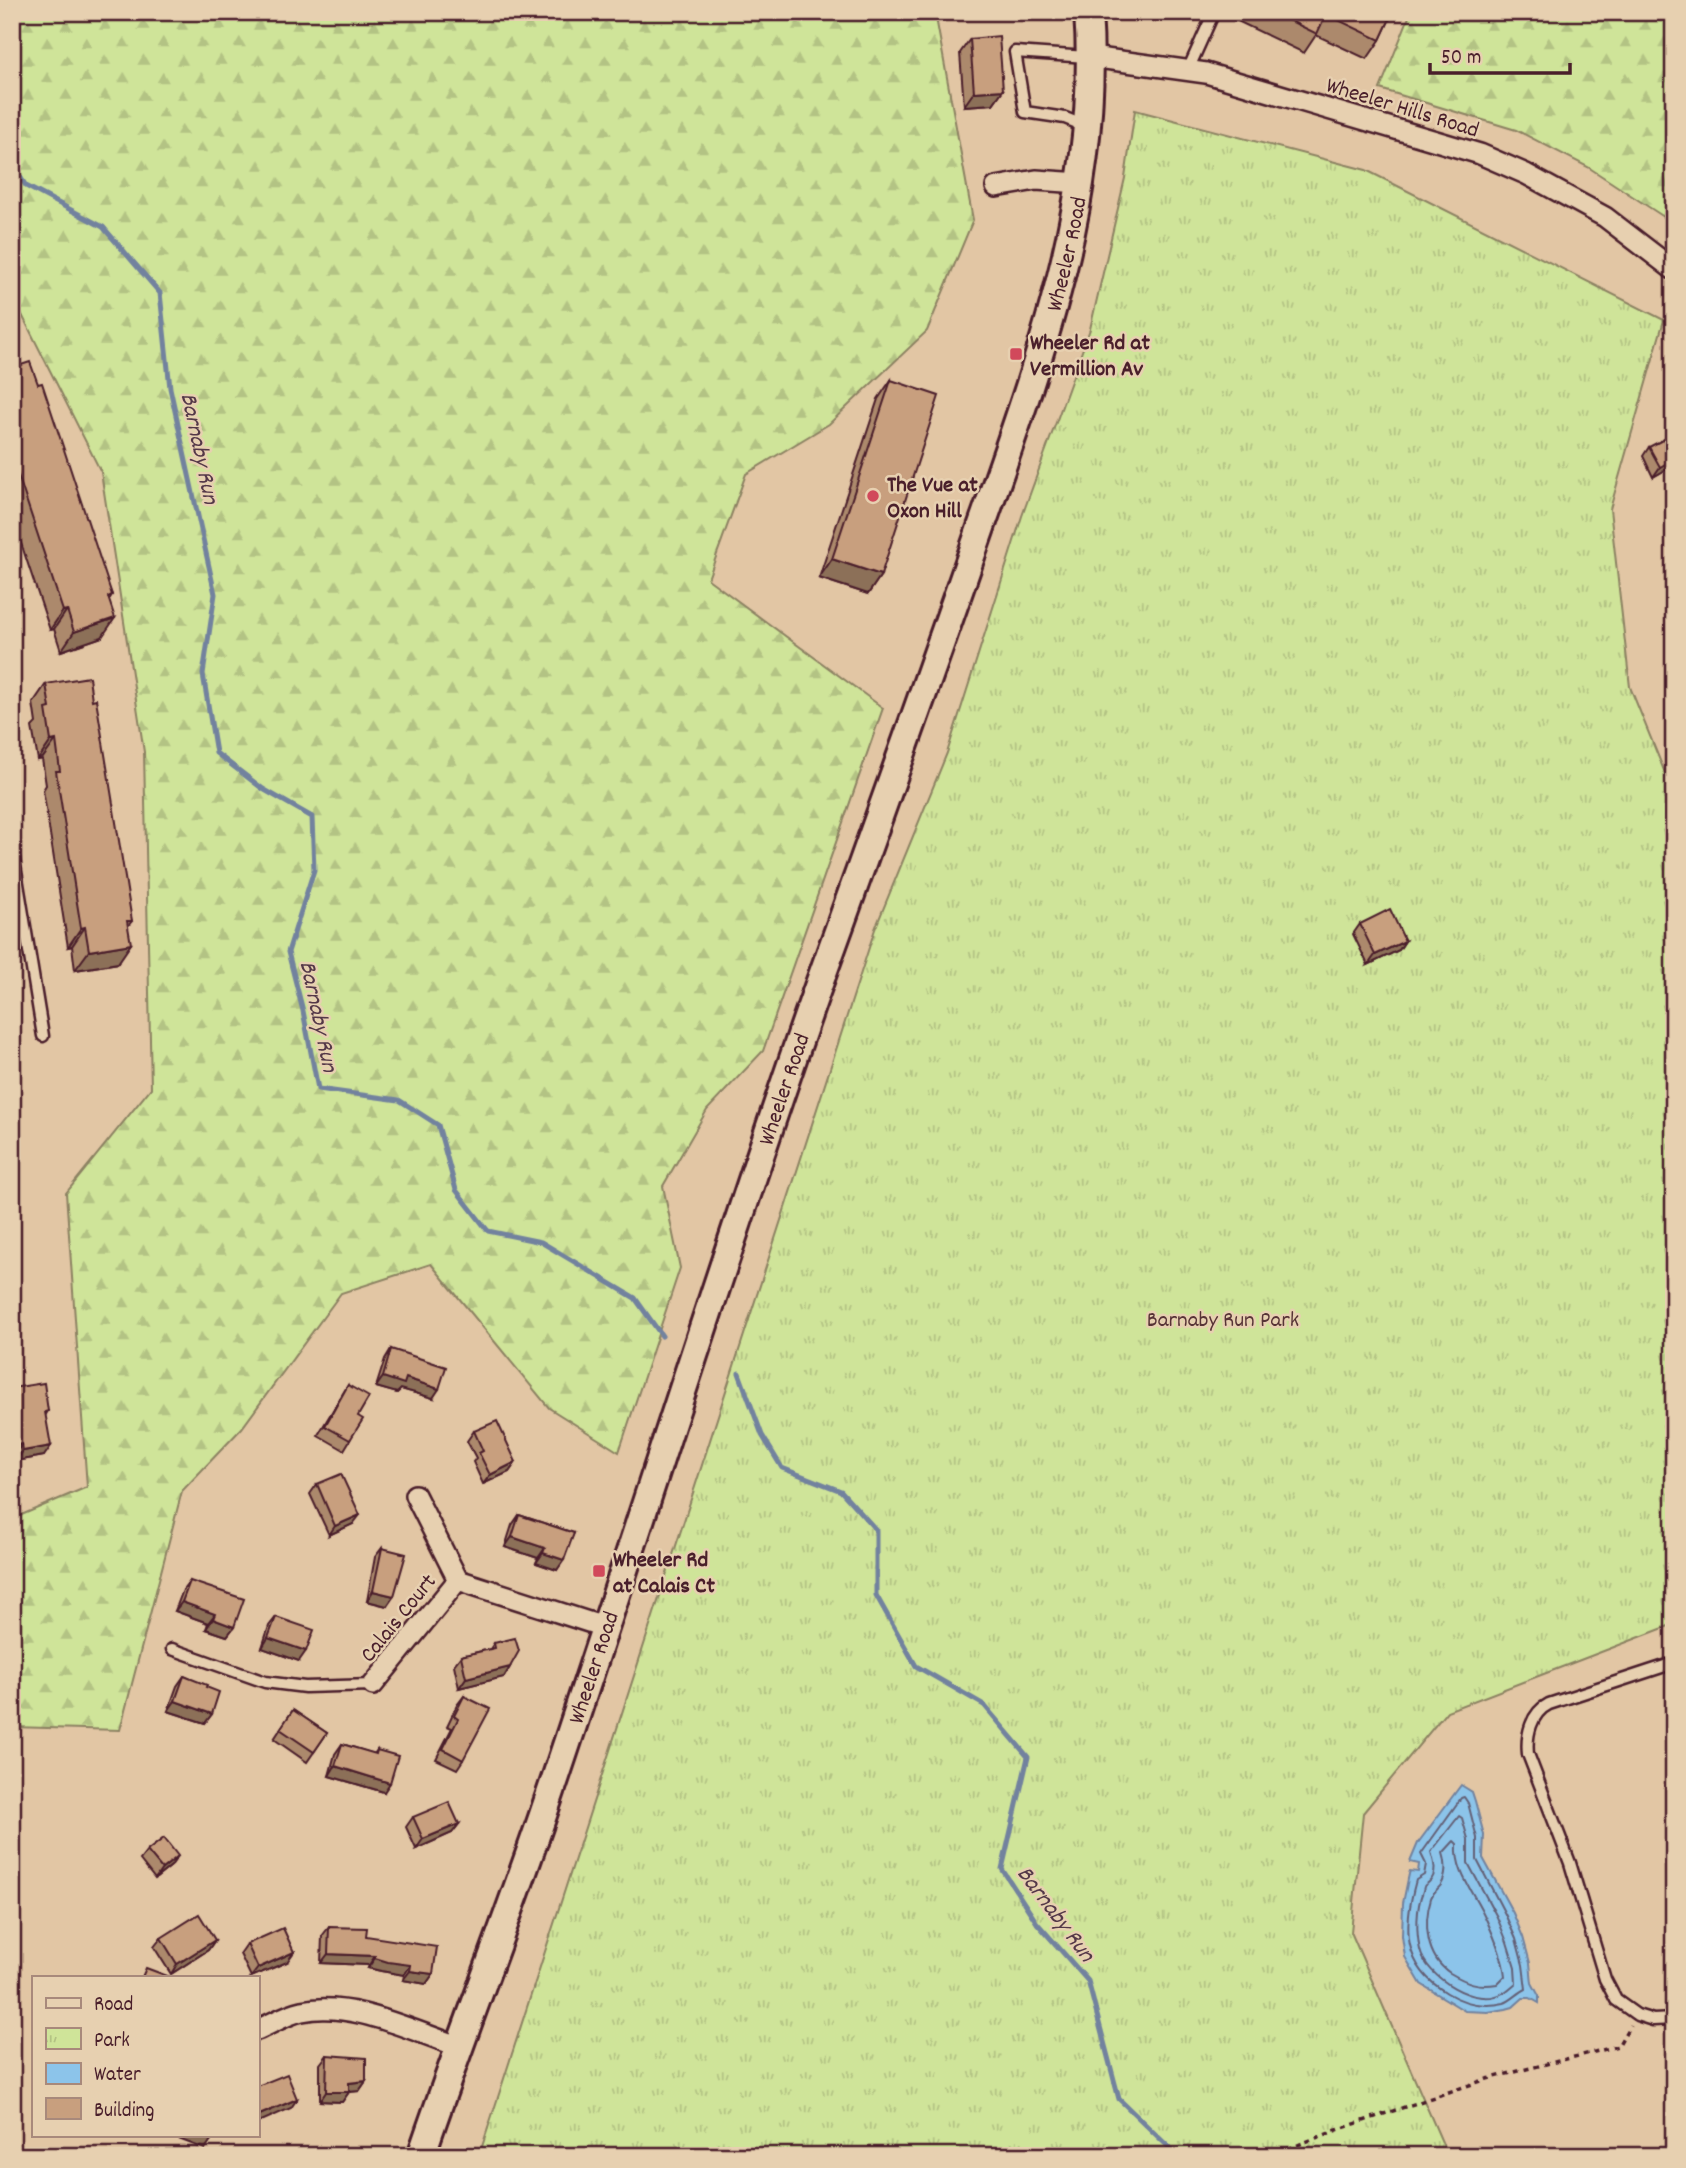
<svg xmlns="http://www.w3.org/2000/svg" width="1686" height="2168" viewBox="0 0 1686 2168" font-family="Dekko,sans-serif">
	<style>
		.forest { fill: url(#forest-firs); stroke: #8c8262; stroke-width: 2 }
		.park { fill: url(#park-tufts); stroke: #8c8262; stroke-width: 2 }
		.water { fill: #8cc4ea; stroke: #72829e; stroke-width: 2 }
		.lines { fill: none; stroke-linecap: round; stroke-linejoin: round }
		.shore { stroke: #646177; stroke-width: 2 }
		.stream { stroke: #72829e; stroke-width: 5 }
		.service-casing { stroke: #4a1f2b; stroke-width: 15 }
		.minor-casing { stroke: #4a1f2b; stroke-width: 24 }
		.secondary-casing { stroke: #4a1f2b; stroke-width: 32 }
		.path { stroke: #4a1f2b; stroke-width: 3.5; stroke-dasharray: 5 5; stroke-linecap: butt }
		.service { stroke: #e7d0b0; stroke-width: 10 }
		.minor { stroke: #e7d0b0; stroke-width: 19 }
		.secondary { stroke: #e7d0b0; stroke-width: 26 }
		.wall { fill: #ac896c; stroke: #4a1f2b; stroke-width: 2 }
		.shaded-wall { fill: #8c6f58; stroke: #4a1f2b; stroke-width: 2 }
		.building { fill: #c89f7e; stroke: #4a1f2b; stroke-width: 2 }
		.poi-dot { fill: #d1495b; stroke: #e7d0b0; stroke-width: 2.5 }
		.labels { text-anchor: middle; stroke-width: 5; stroke-linejoin: round; paint-order: stroke }
		.street-label { font-size: 23px; fill: #4a1f2b; stroke: #e7d0b0 }
		.poi-label { font-size: 23px; font-weight: bold; fill: #4a1f2b; stroke: #e7d0b0; text-anchor: start }
		.park-label { font-size: 23px; fill: #573336; stroke: #e7d0b0 }
		.water-label { font-size: 24px; font-style: italic; fill: #543848; stroke: #e7d0b0 }
	</style>
	<defs>
		<pattern id="forest-firs" width="22" height="20" patternUnits="userSpaceOnUse" patternTransform="scale(1.75)"><rect width="22" height="20" fill="#cfe499"/><path d="M5 1l3.5 6h-7zM16 11l3.5 6h-7z" fill="#b3c384"/></pattern>
		<pattern id="park-tufts" width="24" height="20" patternUnits="userSpaceOnUse" patternTransform="scale(1.75)"><rect width="24" height="20" fill="#cfe499"/><path d="M3 7l-1-3M5 7V3M7 7l1-3M15 17l-1-3M17 17v-4M19 17l1-3" fill="none" stroke="#b3c384"/></pattern>
	</defs>
	<rect width="100%" height="100%" fill="#e2c6a4"/>
	<filter id="ink" filterUnits="userSpaceOnUse"><feTurbulence type="fractalNoise" baseFrequency=".0143" numOctaves="2"/><feDisplacementMap in="SourceGraphic" scale="14" xChannelSelector="R" yChannelSelector="G"/><feConvolveMatrix kernelMatrix="1 2 1 2 8 2 1 2 1" color-interpolation-filters="sRGB"/></filter>
	<g filter="url(#ink)">
		<g class="forest">
			<polygon points="12,12 935,12 973,220 927,331 829,424 746,474 708,579 883,708 763,1051 707,1110 663,1186 680,1268 619,1452 549,1408 431,1264 341,1293 242,1428 182,1491 120,1730 12,1727 12,1519 87,1487 66,1193 151,1088 144,752 101,472 12,295"/>
			<polygon points="1411,12 1674,12 1674,217 1667,219 1588,167 1516,130 1380,89"/>
		</g>
		<polygon class="park" points="1135,110 1366,170 1664,320 1610,509 1630,687 1674,795 1674,1624 1447,1711 1363,1813 1351,1932 1448,2156 479,2156 875,929 947,753 1022,516 1090,329 1125,178"/>
		<polygon class="water" points="1461,1785 1472,1792 1475,1801 1484,1835 1483,1858 1513,1913 1523,1937 1530,1963 1532,1983 1539,1996 1539,2003 1530,1998 1523,1998 1513,2007 1506,2009 1488,2012 1465,2011 1421,1984 1405,1957 1402,1936 1403,1903 1409,1874 1410,1871 1418,1872 1419,1864 1410,1862 1418,1843"/>
		<g class="lines">
			<g class="shore">
				<path d="M1464,1797l4,6 9,35v22l28,54 11,25 7,26 3,24c-7,3 -15,12 -22,14 -21,5 -39,1 -57,-10 -45,-27 -44,-66 -31,-113l8,-5 2,-11 -5,-10 40,-56z"/>
				<path d="M1459,1816l3,2 6,21v24l29,54 10,25 8,26 1,15c-4,3 -9,8 -13,10 -26,16 -77,-16 -83,-43 -4,-18 -4,-42 3,-59 2,-9 0,-3 6,-9 9,-8 5,-20 2,-30z"/>
				<path d="M1454,1841l3,3c-2,30 18,49 29,75 8,17 17,38 19,57l-8,8c-19,3 -30,-1 -47,-11 -24,-16 -27,-49 -19,-75 2,-6 6,-8 10,-13 6,-10 5,-22 2,-32z"/>
			</g>
			<g class="stream">
				<polyline points="12,164 26,186 103,227 160,293 170,388 215,594 203,674 216,753 263,789 312,817 314,870 288,952 303,1011 318,1089 399,1100 438,1125 456,1190 488,1231 541,1242 635,1298 662,1336"/>
				<polyline points="739,1373 762,1435 782,1468 841,1491 876,1530 876,1595 916,1666 984,1705 1028,1757 1002,1869 1037,1923 1088,1981 1119,2099 1178,2156"/>
			</g>
			<g class="service-casing">
				<g id="service">
					<polyline points="1188,70 1214,12"/>
					<polyline points="1085,126 1065,118 1025,112 1015,52 1087,57"/>
					<polyline points="12,847 43,1036"/>
					<polyline points="172,1649 265,1682 305,1687 373,1685"/>
					<path d="M1674,1663l-125,41c-18,9 -23,31 -21,50l42,109 35,116 11,21 21,15 16,5 21,-1"/>
				</g>
			</g>
			<g class="minor-casing">
				<g id="minor">
					<polyline points="1091,57 1206,73 1480,154 1526,174 1605,217 1674,270"/>
					<polyline points="996,187 1036,180 1081,183"/>
					<polyline points="415,1495 458,1580 604,1627"/>
					<polyline points="373,1685 458,1580"/>
					<path d="M257,2030c14,-6 30,-16 45,-19 49,-11 110,20 156,35"/>
				</g>
			</g>
			<g class="secondary-casing">
				<g id="secondary">
					<path id="s1" d="M421,2156c39,-115 83,-227 122,-341 92,-272 176,-546 271,-817 55,-153 110,-305 163,-459 59,-170 125,-343 111,-527"/>
				</g>
			</g>
			<polyline class="path" points="1269,2156 1337,2130 1487,2079 1618,2046 1630,2025"/>
			<use href="#service" class="service"/>
			<use href="#minor" class="minor"/>
			<use href="#secondary" class="secondary"/>
		</g>
		<g class="wall">
			<polygon points="1231,12 1393,12 1380,40 1367,59 1316,35 1304,53 1229,17"/>
			<polygon points="970,39 1003,90 993,104 964,106 960,53"/>
			<polygon points="12,368 112,595 109,600 102,637 61,651 54,629 50,630 12,516"/>
			<polygon points="891,380 881,575 868,594 819,578 878,399"/>
			<polygon points="1649,447 1674,465 1653,477 1643,456"/>
			<polygon points="46,684 132,921 128,926 118,963 75,970 72,946 68,947 43,790 46,785 42,759 38,760 32,727 36,723 33,703"/>
			<polygon points="1360,924 1405,941 1399,950 1368,965 1353,934"/>
			<polygon points="391,1349 433,1398 401,1389 397,1393 376,1387 385,1359"/>
			<polygon points="348,1385 358,1416 350,1440 344,1450 318,1435"/>
			<polygon points="12,1388 48,1411 45,1416 44,1456 16,1461 15,1454 12,1454"/>
			<polygon points="474,1431 516,1462 509,1472 483,1484 473,1462 476,1458 467,1441"/>
			<polygon points="317,1484 353,1524 329,1535 310,1494"/>
			<polygon points="519,1515 574,1533 557,1570 536,1563 538,1558 505,1547 512,1525"/>
			<polygon points="382,1548 387,1606 367,1601 375,1557"/>
			<polygon points="190,1581 234,1627 227,1636 206,1629 208,1623 175,1611 183,1590"/>
			<polygon points="276,1617 299,1661 262,1648 269,1626"/>
			<polygon points="494,1643 510,1667 504,1677 459,1688 454,1665 461,1656 490,1649"/>
			<polygon points="184,1676 206,1687 212,1714 205,1723 168,1711 177,1686"/>
			<polygon points="464,1696 463,1760 457,1769 436,1759 452,1728 447,1726 457,1705"/>
			<polygon points="293,1710 327,1733 307,1762 274,1739"/>
			<polygon points="342,1744 374,1754 377,1750 384,1792 329,1776 335,1754"/>
			<polygon points="413,1817 459,1824 452,1833 416,1849 406,1827"/>
			<polygon points="147,1851 171,1866 155,1879 140,1860"/>
			<polygon points="329,1927 366,1936 433,1974 426,1984 403,1980 404,1975 381,1971 368,1968 369,1965 321,1963 322,1936"/>
			<polygon points="161,1938 215,1940 208,1950 171,1974 154,1947"/>
			<polygon points="247,1944 287,1962 251,1977 240,1954"/>
			<polygon points="327,2055 366,2081 359,2091 349,2092 342,2102 320,2101 320,2064"/>
		</g>
		<g class="shaded-wall">
			<polygon points="961,12 1002,12 1001,13 958,17"/>
			<polygon points="1003,90 993,104 964,106 974,92"/>
			<polygon points="1674,459 1674,465 1653,477 1660,467"/>
			<polygon points="832,559 881,575 868,594 819,578"/>
			<polygon points="67,610 54,629 50,630 63,611"/>
			<polygon points="115,618 102,637 61,651 74,632"/>
			<polygon points="56,740 42,759 38,760 51,741"/>
			<polygon points="85,927 72,946 68,947 81,928"/>
			<polygon points="1405,941 1399,950 1368,965 1375,955"/>
			<polygon points="131,944 118,963 75,970 89,951"/>
			<polygon points="383,1377 406,1378 439,1389 433,1398 401,1389 397,1393 376,1387"/>
			<polygon points="22,1444 15,1454 12,1454 12,1446"/>
			<polygon points="51,1446 44,1456 16,1461 23,1451"/>
			<polygon points="516,1462 509,1472 483,1484 490,1475"/>
			<polygon points="360,1515 353,1524 329,1535 335,1526"/>
			<polygon points="512,1537 545,1548 538,1558 505,1547"/>
			<polygon points="543,1553 564,1560 557,1570 536,1563"/>
			<polygon points="373,1591 394,1596 387,1606 367,1601"/>
			<polygon points="182,1602 215,1614 208,1623 175,1611"/>
			<polygon points="213,1619 234,1627 227,1636 206,1629"/>
			<polygon points="268,1638 306,1651 299,1661 262,1648"/>
			<polygon points="510,1667 504,1677 459,1688 466,1678"/>
			<polygon points="175,1701 212,1714 205,1723 168,1711"/>
			<polygon points="335,1766 390,1783 384,1792 329,1776"/>
			<polygon points="459,1824 452,1833 416,1849 423,1839"/>
			<polygon points="178,1856 171,1866 155,1879 162,1869"/>
			<polygon points="215,1940 208,1950 171,1974 177,1964"/>
			<polygon points="294,1952 287,1962 251,1977 258,1968"/>
			<polygon points="328,1954 375,1956 369,1965 321,1963"/>
			<polygon points="375,1958 411,1965 404,1975 381,1971 368,1968"/>
			<polygon points="410,1971 433,1974 426,1984 403,1980"/>
			<polygon points="366,2081 359,2091 348,2092 349,2092 342,2102 320,2101 326,2092 349,2083"/>
			<polygon points="297,2099 291,2108 257,2123 257,2116"/>
			<polygon points="168,2135 199,2135 211,2140 205,2149"/>
		</g>
		<g class="building">
			<polygon points="1272,12 1393,12 1380,40 1326,14 1317,34"/>
			<polygon points="999,36 1003,90 974,92 970,39"/>
			<polygon points="30,362 38,384 42,383 112,595 108,597 115,618 74,632 67,610 63,611 14,463 18,461 12,442 12,368"/>
			<polygon points="891,380 939,396 881,575 832,559"/>
			<polygon points="1674,434 1674,459 1660,467 1649,447"/>
			<polygon points="89,677 92,700 96,699 132,921 127,921 131,944 89,951 85,927 81,928 56,771 60,771 56,740 51,741 46,709 50,708 46,684"/>
			<polygon points="1390,909 1405,941 1375,955 1360,924"/>
			<polygon points="391,1349 446,1367 439,1389 406,1378 404,1384 383,1377"/>
			<polygon points="44,1383 48,1411 45,1412 51,1446 23,1451 22,1444 12,1446 12,1388"/>
			<polygon points="348,1385 369,1397 358,1416 363,1419 350,1440 325,1426"/>
			<polygon points="497,1421 516,1462 490,1475 479,1453 483,1451 474,1431"/>
			<polygon points="341,1474 360,1515 335,1526 317,1484"/>
			<polygon points="519,1515 574,1533 564,1560 543,1553 545,1548 512,1537"/>
			<polygon points="382,1548 406,1554 394,1596 373,1591"/>
			<polygon points="190,1581 244,1599 234,1627 213,1619 215,1614 182,1602"/>
			<polygon points="276,1617 314,1630 306,1651 268,1638"/>
			<polygon points="515,1638 519,1651 510,1667 466,1678 461,1656 495,1648 494,1643"/>
			<polygon points="184,1676 207,1685 206,1687 219,1692 212,1714 175,1701"/>
			<polygon points="464,1696 490,1709 463,1760 443,1749 458,1719 454,1716"/>
			<polygon points="293,1710 327,1733 314,1752 280,1729"/>
			<polygon points="342,1744 376,1754 377,1750 398,1756 390,1783 335,1766"/>
			<polygon points="449,1802 459,1824 423,1839 413,1817"/>
			<polygon points="164,1838 178,1856 162,1869 147,1851"/>
			<polygon points="199,1914 215,1940 177,1964 161,1938"/>
			<polygon points="329,1927 367,1928 366,1936 437,1947 433,1974 410,1971 411,1965 388,1962 375,1958 375,1956 328,1954"/>
			<polygon points="283,1928 294,1952 258,1968 247,1944"/>
			<polygon points="146,1968 170,1977 142,1977"/>
			<polygon points="327,2055 366,2058 366,2081 349,2083 349,2092 326,2092"/>
			<polygon points="287,2074 297,2099 257,2116 257,2092 258,2091 257,2086"/>
			<polygon points="199,2135 214,2135 211,2140"/>
		</g>
	</g>
	<g class="poi-dot">
		<rect x="1009" y="347" width="14" height="14" rx="3.5"/>
		<circle cx="873" cy="496" r="7"/>
		<rect x="592" y="1564" width="14" height="14" rx="3.5"/>
	</g>
	<g class="labels">
		<g class="street-label">
			<text transform="translate(1403 106) rotate(17)" y="8">Wheeler Hills Road</text>
			<text dy="8" stroke="none"><textPath href="#s1" startOffset="2009">Wheeler Road</textPath></text>
			<text dy="8" stroke="none"><textPath href="#s1" startOffset="1127">Wheeler Road</textPath></text>
			<text transform="translate(397 1617) rotate(-51)" y="8">Calais Court</text>
			<text dy="8" stroke="none"><textPath href="#s1" startOffset="518">Wheeler Road</textPath></text>
		</g>
		<g class="poi-label">
			<text x="1030" y="349">Wheeler Rd at<tspan x="1030" dy="26">Vermillion Av</tspan></text>
			<text x="887" y="491">The Vue at<tspan x="887" dy="26">Oxon Hill</tspan></text>
			<text x="613" y="1566">Wheeler Rd<tspan x="613" dy="26">at Calais Ct</tspan></text>
		</g>
		<g class="park-label">
			<text x="1223" y="1326">Barnaby Run Park</text>
		</g>
		<g class="water-label">
			<text transform="translate(201 448) rotate(78)" y="8">Barnaby Run</text>
			<text transform="translate(320 1016) rotate(78)" y="8">Barnaby Run</text>
			<text transform="translate(1057 1913) rotate(53)" y="8">Barnaby Run</text>
		</g>
	</g>
	<rect width="1686" height="2168" fill="none" stroke="#e7d0b0" stroke-width="42"/>
	<rect x="21" y="21" width="1644" height="2126" fill="none" stroke="#4a1f2b" stroke-width="2.5" filter="url(#ink)"/>
	<rect x="32" y="1976" width="228" height="161" fill="#e7d0b0" stroke="#a8897b" stroke-width="2"/>
	<rect x="46" y="1998" width="35" height="10" fill="#e7d0b0" stroke="#a8897b" stroke-width="2"/>
	<text x="94" y="2010" font-size="21" fill="#4a1f2b">Road</text>
	<rect x="46" y="2028" width="35" height="21" fill="url(#park-tufts)" stroke="#a8897b" stroke-width="2"/>
	<text x="94" y="2046" font-size="21" fill="#4a1f2b">Park</text>
	<rect x="46" y="2063" width="35" height="21" fill="#8cc4ea" stroke="#a8897b" stroke-width="2"/>
	<text x="94" y="2080" font-size="21" fill="#4a1f2b">Water</text>
	<rect x="46" y="2098" width="35" height="21" fill="#c89f7e" stroke="#a8897b" stroke-width="2"/>
	<text x="94" y="2116" font-size="21" fill="#4a1f2b">Building</text>
	<path d="M1430 63v10h140v-10" fill="none" stroke="#4a1f2b" stroke-width="3.5"/>
	<text x="1441" y="63" font-size="21" fill="#4a1f2b" stroke="#e7d0b0" stroke-width="5" paint-order="stroke">50 m</text>
</svg>
